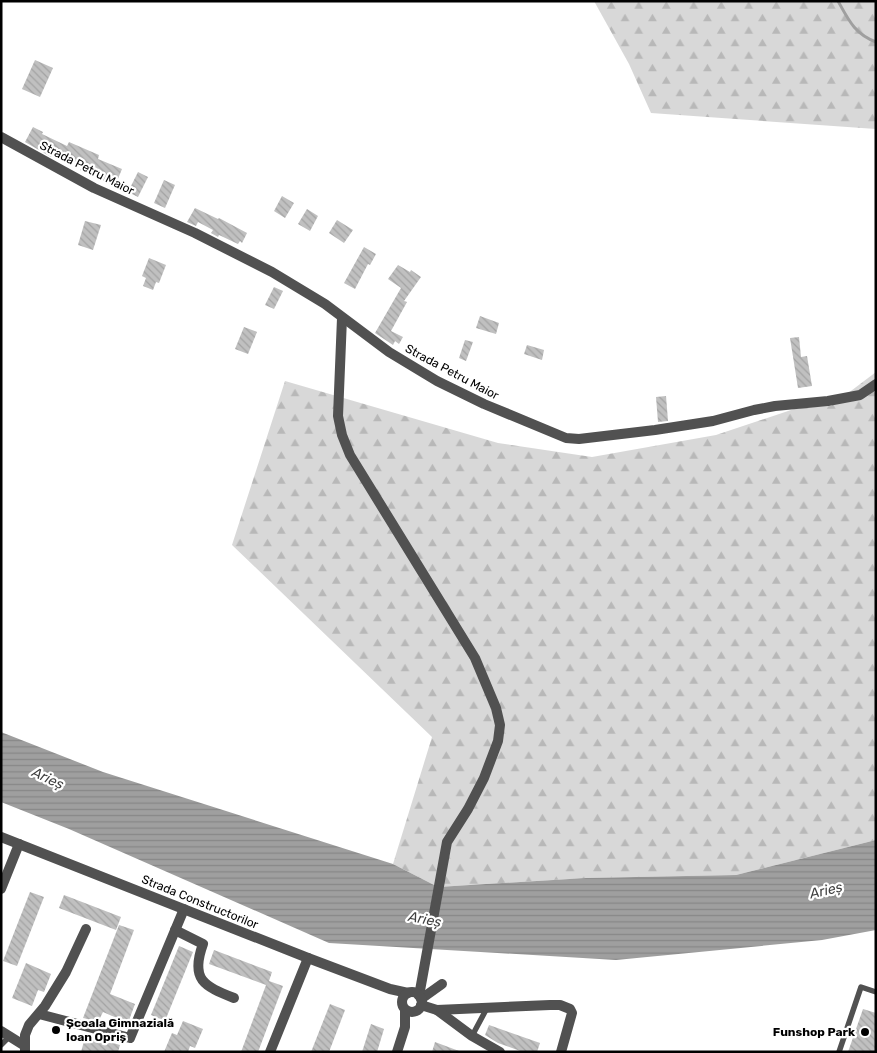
<svg xmlns="http://www.w3.org/2000/svg" width="877" height="1053" viewBox="0 0 877 1053" font-family="Rubik,sans-serif">
	<style>
		.forest { fill: url(#forest-firs) }
		.water { fill: url(#water-rules) }
		.lines { fill: none; stroke-linecap: round; stroke-linejoin: round }
		.stream { stroke: #9f9f9f; stroke-width: 3 }
		.building { fill: url(#building-back-hatch) }
		.service { stroke: #515151; stroke-width: 5.5 }
		.minor { stroke: #515151; stroke-width: 10 }
		.tertiary { stroke: #515151; stroke-width: 10 }
		.poi-dot { fill: #000; stroke: #fff; stroke-width: 2 }
		.labels { text-anchor: middle; stroke-width: 4.5; stroke-linejoin: round; paint-order: stroke }
		.street-label { font-size: 12px; fill: #000; stroke: #fff }
		.poi-label { font-size: 12px; font-weight: bold; fill: #000; stroke: #fff; text-anchor: start }
		.water-label { font-size: 14px; font-style: italic; fill: #404040; stroke: #fff }
	</style>
	<defs>
		<pattern id="forest-firs" width="22" height="20" patternUnits="userSpaceOnUse" patternTransform="scale(1.25)"><rect width="22" height="20" fill="#d8d8d8"/><path d="M5 1l3.5 6h-7zM16 11l3.5 6h-7z" fill="#b8b8b8"/></pattern>
		<pattern id="water-rules" width="6" height="5" patternUnits="userSpaceOnUse" patternTransform="scale(1.25)"><rect width="6" height="5" fill="#9f9f9f"/><path d="M0 2.5h6" fill="none" stroke="#878787"/></pattern>
		<pattern id="building-back-hatch" width="6" height="6" patternUnits="userSpaceOnUse" patternTransform="scale(1.25)"><rect width="6" height="6" fill="#c0c0c0"/><path d="M-1 5l2 2M0 0l6 6M5-1l2 2" fill="none" stroke="#a3a3a3"/></pattern>
	</defs>
	<rect width="100%" height="100%" fill="#fff"/>
	<g class="forest">
		<polygon points="594,1 876,1 876,129 651,113 629,64"/>
		<polygon points="876,372 876,840 736,875 586,878 438,887 393,864 432,737 232,545 285,381 498,443 592,457 716,435 800,407 831,406"/>
	</g>
	<polygon class="water" points="1,732 103,772 393,864 438,887 586,878 736,875 876,840 876,930 822,940 616,960 329,943 69,829 1,802"/>
	<g class="lines">
		<path class="stream" d="M838,1c11,20 17,33 38,41"/>
	</g>
	<g class="building">
		<polygon points="35,60 53,68 40,97 22,89"/>
		<polygon points="33,127 43,132 42,134 67,146 69,142 99,155 98,159 122,169 115,186 80,170 83,166 53,152 51,157 25,142"/>
		<polygon points="138,172 148,177 138,197 128,192"/>
		<polygon points="164,180 175,185 165,208 154,203"/>
		<polygon points="282,196 294,203 285,218 274,211"/>
		<polygon points="195,208 218,219 219,218 247,233 242,243 240,241 238,244 219,235 218,237 211,233 213,230 198,222 196,226 187,222"/>
		<polygon points="307,209 318,216 310,231 298,224"/>
		<polygon points="337,220 353,230 344,243 329,233"/>
		<polygon points="85,221 101,225 93,250 78,245"/>
		<polygon points="364,247 376,254 370,265 368,264 355,289 344,283"/>
		<polygon points="149,258 166,265 159,283 156,282 153,290 143,286 146,278 142,276"/>
		<polygon points="398,265 410,272 411,270 421,277 404,301 407,302 391,331 403,337 399,344 395,341 393,345 375,333 401,288 388,279"/>
		<polygon points="274,287 283,291 274,309 265,305"/>
		<polygon points="480,316 499,323 496,334 476,328"/>
		<polygon points="244,327 257,332 248,354 235,349"/>
		<polygon points="799,337 801,357 807,356 812,386 798,388 790,338"/>
		<polygon points="465,340 473,342 466,361 459,358"/>
		<polygon points="527,345 544,350 542,360 524,354"/>
		<polygon points="666,396 668,421 658,422 656,397"/>
		<polygon points="30,892 44,897 17,966 3,961"/>
		<polygon points="64,895 121,917 116,930 59,908"/>
		<polygon points="119,925 134,930 110,994 135,1004 128,1023 103,1012 98,1022 83,1018"/>
		<polygon points="179,946 193,952 165,1021 151,1015"/>
		<polygon points="214,950 272,972 269,981 283,986 258,1052 241,1052 266,985 209,964"/>
		<polygon points="26,963 51,974 44,992 38,990 32,1006 12,998"/>
		<polygon points="330,1004 345,1010 329,1052 311,1052"/>
		<polygon points="863,1009 876,1013 876,1052 848,1052"/>
		<polygon points="183,1021 203,1029 195,1048 190,1046 188,1052 164,1052 172,1033 177,1035"/>
		<polygon points="371,1024 384,1029 377,1052 362,1052"/>
		<polygon points="489,1025 540,1043 537,1052 523,1052 498,1043 485,1035"/>
		<polygon points="86,1034 93,1035 92,1037 120,1045 118,1052 81,1052"/>
		<polygon points="435,1042 459,1051 459,1052 432,1052"/>
	</g>
	<g class="lines">
		<g class="service">
			<polyline points="472,1036 487,1008"/>
			<polyline points="1,1045 9,1037"/>
			<polyline points="839,1052 861,987 876,992"/>
		</g>
		<g class="minor">
			<polyline points="1,137 94,188 195,233 272,272 325,304 389,352 437,381 484,404 566,438 579,439 655,430 713,421 754,410 775,406 828,401 860,395 876,384"/>
			<polyline points="342,318 338,416 342,435 350,455 475,658 496,708 500,725 498,741 484,778 468,809 447,842 419,996"/>
			<polyline points="1,889 19,844"/>
			<path d="M175,930l28,14c-13,36 1,42 31,54"/>
			<polyline points="421,999 442,984"/>
			<polyline points="421,1005 437,1010 550,1005 560,1005 570,1009 572,1013 561,1052"/>
			<polyline points="437,1010 472,1036 500,1052"/>
			<polyline points="39,1014 130,1038 184,909"/>
			<polyline points="1,1031 25,1046"/>
			<polyline points="25,1052 25,1035 29,1025 45,1006 66,972 86,929"/>
			<polyline points="270,1052 308,958"/>
		</g>
		<g class="tertiary">
			<polyline points="1,837 308,958 390,989 408,993"/>
			<circle cx="412" cy="1002" r="10"/>
			<polyline points="397,1052 405,1027 405,1010"/>
		</g>
	</g>
	<g class="poi-dot">
		<circle cx="56" cy="1030" r="5"/>
		<circle cx="865" cy="1032" r="5"/>
	</g>
	<g class="labels">
		<g class="street-label">
			<text transform="translate(87 168) rotate(27)" y="4">Strada Petru Maior</text>
			<text transform="translate(452 372) rotate(28)" y="4">Strada Petru Maior</text>
			<text transform="translate(200 902) rotate(22)" y="4">Strada Constructorilor</text>
		</g>
		<g class="poi-label">
			<text x="66" y="1027">Școala Gimnazială<tspan x="66" dy="14">Ioan Opriș</tspan></text>
			<text x="855" y="1036" text-anchor="end">Funshop Park</text>
		</g>
		<g class="water-label">
			<text transform="translate(48 778) rotate(25)" y="5">Arieș</text>
			<text transform="translate(826 890) rotate(-13)" y="5">Arieș</text>
			<text transform="translate(425 919) rotate(11)" y="5">Arieș</text>
		</g>
	</g>
	<rect width="877" height="1053" fill="none" stroke="#000000" stroke-width="5"/>
</svg>
